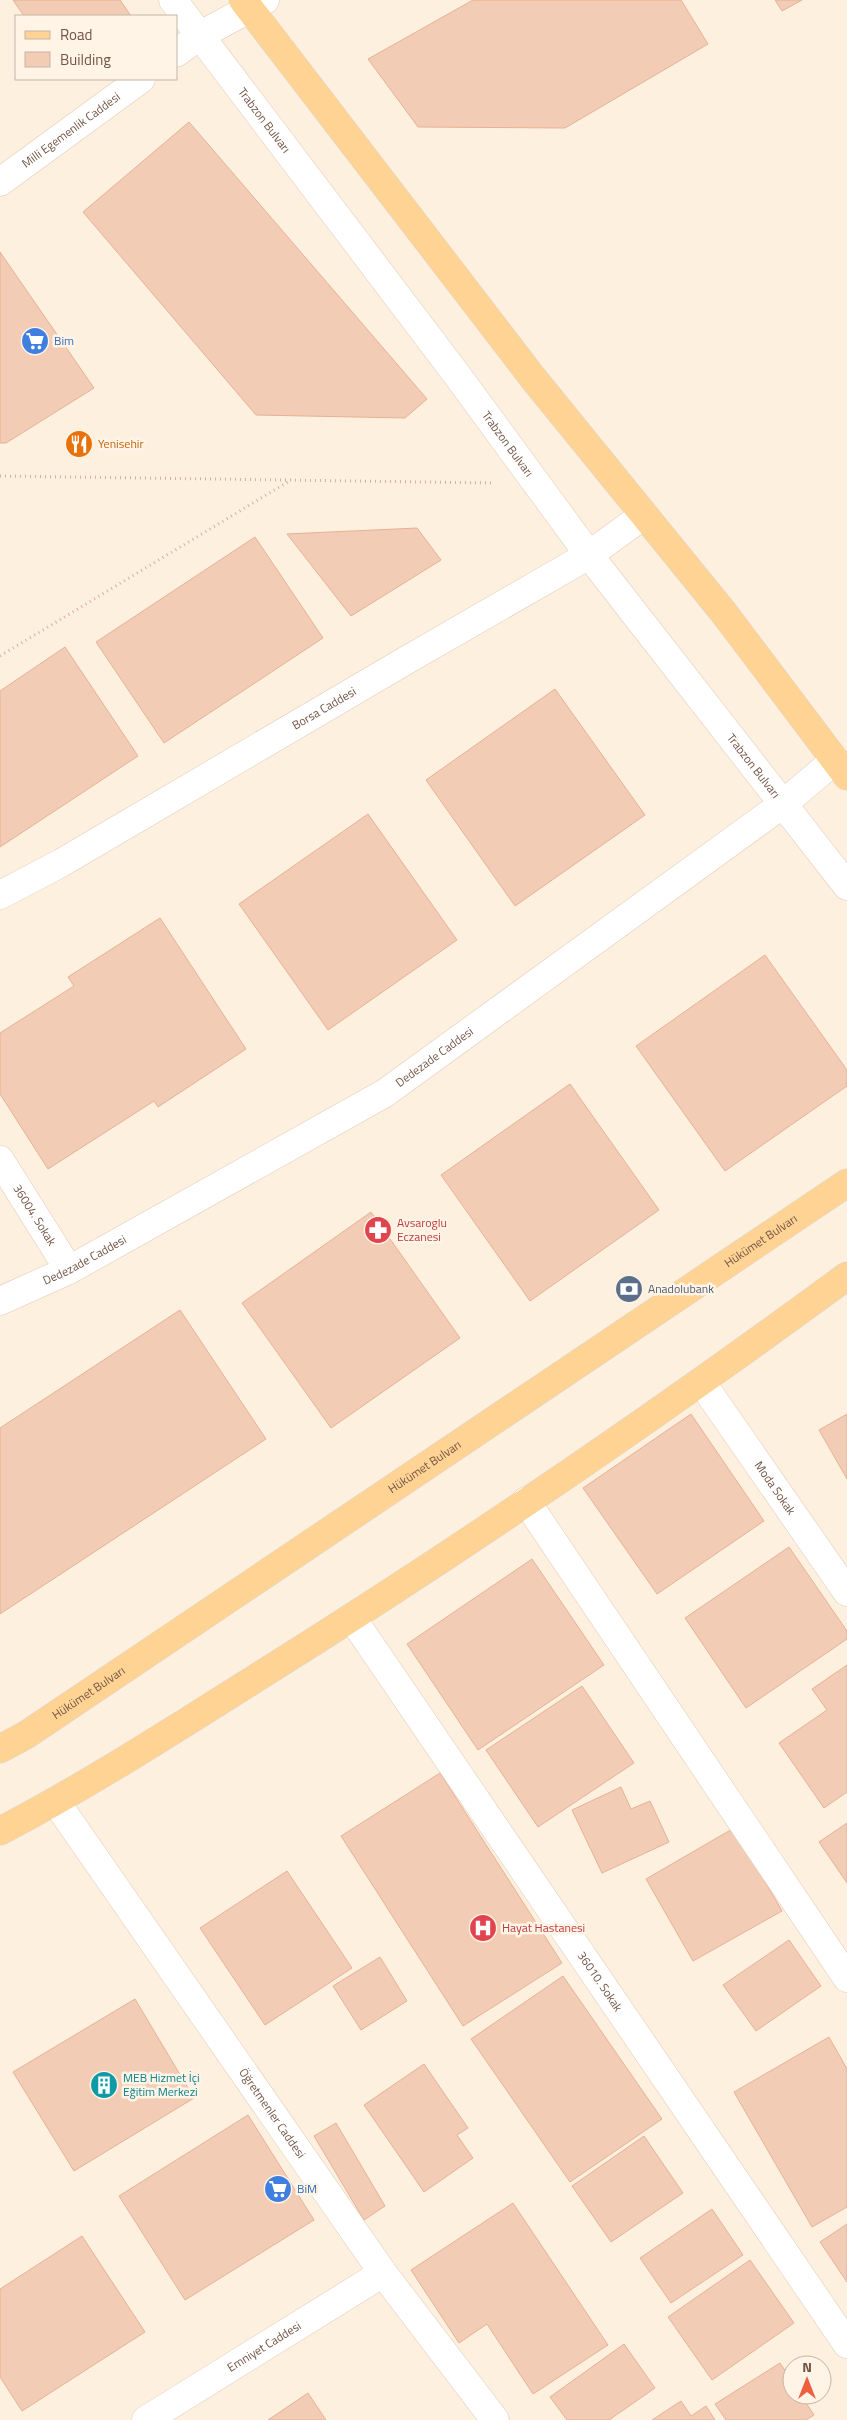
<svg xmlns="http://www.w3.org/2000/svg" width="847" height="2420" viewBox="0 0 847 2420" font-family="'Titillium Web',sans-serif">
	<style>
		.building { fill: #f3ccb5; stroke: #e6b195 }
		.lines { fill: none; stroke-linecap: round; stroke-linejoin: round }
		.minor-casing { stroke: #e1cbba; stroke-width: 29 }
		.major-casing { stroke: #ddd6d3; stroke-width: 29 }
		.path { stroke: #d8af99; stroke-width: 3; stroke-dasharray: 1 4; stroke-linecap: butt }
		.minor { stroke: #fff; stroke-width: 28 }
		.major { stroke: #ffd393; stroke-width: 28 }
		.labels { text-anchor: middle; stroke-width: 5; stroke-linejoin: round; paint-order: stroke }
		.street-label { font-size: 12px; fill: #735546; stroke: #fff4e5 }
		.shop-label { font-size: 12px; fill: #366cbe; stroke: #fff4e5; text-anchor: start }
		.food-label { font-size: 12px; fill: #c56008; stroke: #fff4e5; text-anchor: start }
		.health-label { font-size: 12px; fill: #be3a42; stroke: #fff4e5; text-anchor: start }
		.service-label { font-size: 12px; fill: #4e5e75; stroke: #fff4e5; text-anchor: start }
		.culture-label { font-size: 12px; fill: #0d838f; stroke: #fff4e5; text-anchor: start }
	</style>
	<rect width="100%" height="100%" fill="#fdf0de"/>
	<g class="building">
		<polygon points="13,0 120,0 131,16 24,16"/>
		<polygon points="473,0 681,0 708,44 565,128 418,127 368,59"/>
		<polygon points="775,0 802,0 782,11"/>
		<polygon points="189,122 427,399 405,418 256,415 83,212"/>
		<polygon points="0,252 94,388 6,443 0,443"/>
		<polygon points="417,528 441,560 351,616 287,534"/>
		<polygon points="255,537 323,638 164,743 96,642"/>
		<polygon points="65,647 138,756 0,847 0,691"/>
		<polygon points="555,689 645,815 515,906 426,780"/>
		<polygon points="368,814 457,940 328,1030 239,904"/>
		<polygon points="160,918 246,1049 158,1107 154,1101 48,1169 0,1094 0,1033 74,986 68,977"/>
		<polygon points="765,955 847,1070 847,1086 725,1171 636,1046"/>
		<polygon points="570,1084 659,1210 530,1301 441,1175"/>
		<polygon points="371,1212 460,1338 331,1428 242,1303"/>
		<polygon points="180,1310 266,1439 0,1614 0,1428"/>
		<polygon points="691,1414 764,1521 657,1594 583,1488"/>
		<polygon points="847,1414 847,1479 819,1430"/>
		<polygon points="789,1547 847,1631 847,1639 746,1708 685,1618"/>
		<polygon points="532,1559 604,1665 478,1750 407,1644"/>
		<polygon points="847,1665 847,1792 824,1808 779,1743 827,1710 812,1689"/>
		<polygon points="582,1686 634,1763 538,1827 486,1750"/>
		<polygon points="440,1773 562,1963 463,2026 341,1836"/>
		<polygon points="621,1787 631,1809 650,1801 669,1842 602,1873 572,1810"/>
		<polygon points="847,1823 847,1883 819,1842"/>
		<polygon points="734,1828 782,1911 693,1961 646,1879"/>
		<polygon points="287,1871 352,1968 265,2025 200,1928"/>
		<polygon points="789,1940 821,1986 756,2031 723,1985"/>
		<polygon points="380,1957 407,2001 361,2030 333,1986"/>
		<polygon points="563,1976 662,2119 570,2182 471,2039"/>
		<polygon points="135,1999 194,2098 74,2171 13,2072"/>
		<polygon points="829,2037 847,2069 847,2207 812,2227 734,2092"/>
		<polygon points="424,2064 468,2128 457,2135 473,2158 424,2192 364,2105"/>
		<polygon points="248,2115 314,2220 185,2300 119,2196"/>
		<polygon points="336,2123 385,2206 364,2220 314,2136"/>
		<polygon points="644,2136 683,2193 611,2242 572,2186"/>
		<polygon points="513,2203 608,2345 533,2394 487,2324 459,2343 411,2270"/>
		<polygon points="712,2209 743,2255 671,2303 640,2258"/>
		<polygon points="847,2224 847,2282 820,2242"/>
		<polygon points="82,2236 145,2332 22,2411 0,2377 0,2289"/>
		<polygon points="750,2260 794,2323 712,2380 668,2317"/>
		<polygon points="624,2344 655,2388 609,2420 567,2420 550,2397"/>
		<polygon points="780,2363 792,2381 792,2395 801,2395 814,2415 806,2420 726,2420 715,2404"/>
		<polygon points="308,2393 326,2420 268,2420"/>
		<polygon points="681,2401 691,2416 706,2406 715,2420 652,2420"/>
	</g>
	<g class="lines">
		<g class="minor-casing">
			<g id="minor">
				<path id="s1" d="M173,0l284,375 132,180 258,331"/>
				<polyline points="176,53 199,36 265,0"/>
				<path id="s2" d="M0,182l141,-103"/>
				<path id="s3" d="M0,895l61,-32 344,-202 184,-106 55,-40"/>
				<path id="s4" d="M0,1160l69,110"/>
				<path id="s5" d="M0,1301l69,-31 316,-177 398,-289 52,-44"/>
				<path id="s6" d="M702,1383l145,209"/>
				<polyline points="526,1501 847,1978"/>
				<path id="s7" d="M352,1618l495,726"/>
				<path id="s8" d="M56,1802l327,471 112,147"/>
				<path id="s9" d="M146,2420l237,-147"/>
			</g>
		</g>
		<g class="major-casing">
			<g id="major">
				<polyline points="243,0 533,378 724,613 847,776"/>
				<path id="s10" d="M0,1749l26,-14 821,-552"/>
				<path d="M0,1831c87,-45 170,-99 253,-151 203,-127 401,-262 594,-404"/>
			</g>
		</g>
		<g class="path">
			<polyline points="0,476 494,483"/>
			<polyline points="0,656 291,480"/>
		</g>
		<use href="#minor" class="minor"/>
		<use href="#major" class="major"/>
	</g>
	<defs>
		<g id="supermarket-disc" transform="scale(1.4375)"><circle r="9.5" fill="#3f7fe0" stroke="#fff4e5"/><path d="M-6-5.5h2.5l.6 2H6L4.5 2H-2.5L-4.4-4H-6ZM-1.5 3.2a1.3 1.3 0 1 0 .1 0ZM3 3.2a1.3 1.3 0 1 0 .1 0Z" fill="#fff"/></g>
		<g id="restaurant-disc" transform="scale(1.4375)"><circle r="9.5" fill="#e8710a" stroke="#fff4e5"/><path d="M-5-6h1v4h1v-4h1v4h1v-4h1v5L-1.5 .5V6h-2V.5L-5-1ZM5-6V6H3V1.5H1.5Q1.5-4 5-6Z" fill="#fff"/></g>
		<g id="pharmacy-disc" transform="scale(1.4375)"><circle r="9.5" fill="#e0444e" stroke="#fff4e5"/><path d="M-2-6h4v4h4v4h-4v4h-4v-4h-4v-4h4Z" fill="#fff"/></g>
		<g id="bank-disc" transform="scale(1.4375)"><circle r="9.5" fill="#5c6f8a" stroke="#fff4e5"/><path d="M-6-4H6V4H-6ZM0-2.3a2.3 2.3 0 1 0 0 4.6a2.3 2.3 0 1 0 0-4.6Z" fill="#fff"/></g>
		<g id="hospital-disc" transform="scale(1.4375)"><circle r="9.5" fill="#e0444e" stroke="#fff4e5"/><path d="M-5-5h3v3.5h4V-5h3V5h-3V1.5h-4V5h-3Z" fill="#fff"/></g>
		<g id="building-disc" transform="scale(1.4375)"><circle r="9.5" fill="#0f9aa8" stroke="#fff4e5"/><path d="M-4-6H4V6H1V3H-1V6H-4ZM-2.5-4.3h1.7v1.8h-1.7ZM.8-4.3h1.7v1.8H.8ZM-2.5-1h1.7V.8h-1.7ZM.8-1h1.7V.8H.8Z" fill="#fff"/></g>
	</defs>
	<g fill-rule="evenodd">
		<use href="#supermarket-disc" x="35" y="341"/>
		<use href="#restaurant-disc" x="79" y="444"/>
		<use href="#pharmacy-disc" x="378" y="1230"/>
		<use href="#bank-disc" x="629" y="1289"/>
		<use href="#hospital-disc" x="483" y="1928"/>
		<use href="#building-disc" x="104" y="2085"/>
		<use href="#supermarket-disc" x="278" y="2189"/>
	</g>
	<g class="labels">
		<g class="street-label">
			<text dy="4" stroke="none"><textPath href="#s1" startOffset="151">Trabzon Bulvarı</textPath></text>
			<text dy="4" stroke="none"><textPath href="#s2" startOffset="88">Milli Egemenlik Caddesi</textPath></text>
			<text dy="4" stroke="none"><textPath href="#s1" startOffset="556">Trabzon Bulvarı</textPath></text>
			<text dy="4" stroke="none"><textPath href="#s3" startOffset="374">Borsa Caddesi</textPath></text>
			<text dy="4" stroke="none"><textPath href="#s1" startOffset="961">Trabzon Bulvarı</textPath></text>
			<text dy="4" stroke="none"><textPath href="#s5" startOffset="499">Dedezade Caddesi</textPath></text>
			<text dy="4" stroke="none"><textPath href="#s4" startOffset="65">36004. Sokak</textPath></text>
			<text dy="4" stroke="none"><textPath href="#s10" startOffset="915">Hükümet Bulvarı</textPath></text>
			<text dy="4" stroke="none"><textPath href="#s5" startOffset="94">Dedezade Caddesi</textPath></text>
			<text dy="4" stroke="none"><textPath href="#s10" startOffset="510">Hükümet Bulvarı</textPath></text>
			<text dy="4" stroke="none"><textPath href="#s6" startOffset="128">Moda Sokak</textPath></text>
			<text dy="4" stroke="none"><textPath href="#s10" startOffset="105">Hükümet Bulvarı</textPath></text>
			<text dy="4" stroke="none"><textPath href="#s7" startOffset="440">36010. Sokak</textPath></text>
			<text dy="4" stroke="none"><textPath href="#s8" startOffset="379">Öğretmenler Caddesi</textPath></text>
			<text dy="4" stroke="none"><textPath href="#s9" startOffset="139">Emniyet Caddesi</textPath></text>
		</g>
		<g class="shop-label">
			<text x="54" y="345">Bim</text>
			<text x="297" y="2193">BiM</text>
		</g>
		<g class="food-label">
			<text x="98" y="448">Yenisehir</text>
		</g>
		<g class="health-label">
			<text x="397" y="1227">Avsaroglu<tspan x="397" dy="14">Eczanesi</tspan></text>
			<text x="502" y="1932">Hayat Hastanesi</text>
		</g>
		<g class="service-label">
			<text x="648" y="1293">Anadolubank</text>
		</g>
		<g class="culture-label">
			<text x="123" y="2082">MEB Hizmet İçi<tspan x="123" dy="14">Eğitim Merkezi</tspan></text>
		</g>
	</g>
	<rect x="15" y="15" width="162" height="65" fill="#fff4e5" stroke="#c7b4a5"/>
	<rect x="25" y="31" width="25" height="8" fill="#ffd393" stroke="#c7b4a5"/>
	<text x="60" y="40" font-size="15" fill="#735546">Road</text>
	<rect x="25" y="52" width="25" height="15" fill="#f3ccb5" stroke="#c7b4a5"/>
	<text x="60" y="65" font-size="15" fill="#735546">Building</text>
	<g transform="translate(807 2380)"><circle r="24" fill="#fff4e5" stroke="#c7b4a5"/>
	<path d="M0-4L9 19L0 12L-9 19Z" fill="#ed5f3e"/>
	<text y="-8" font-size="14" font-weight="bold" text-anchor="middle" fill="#735546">N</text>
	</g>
</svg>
